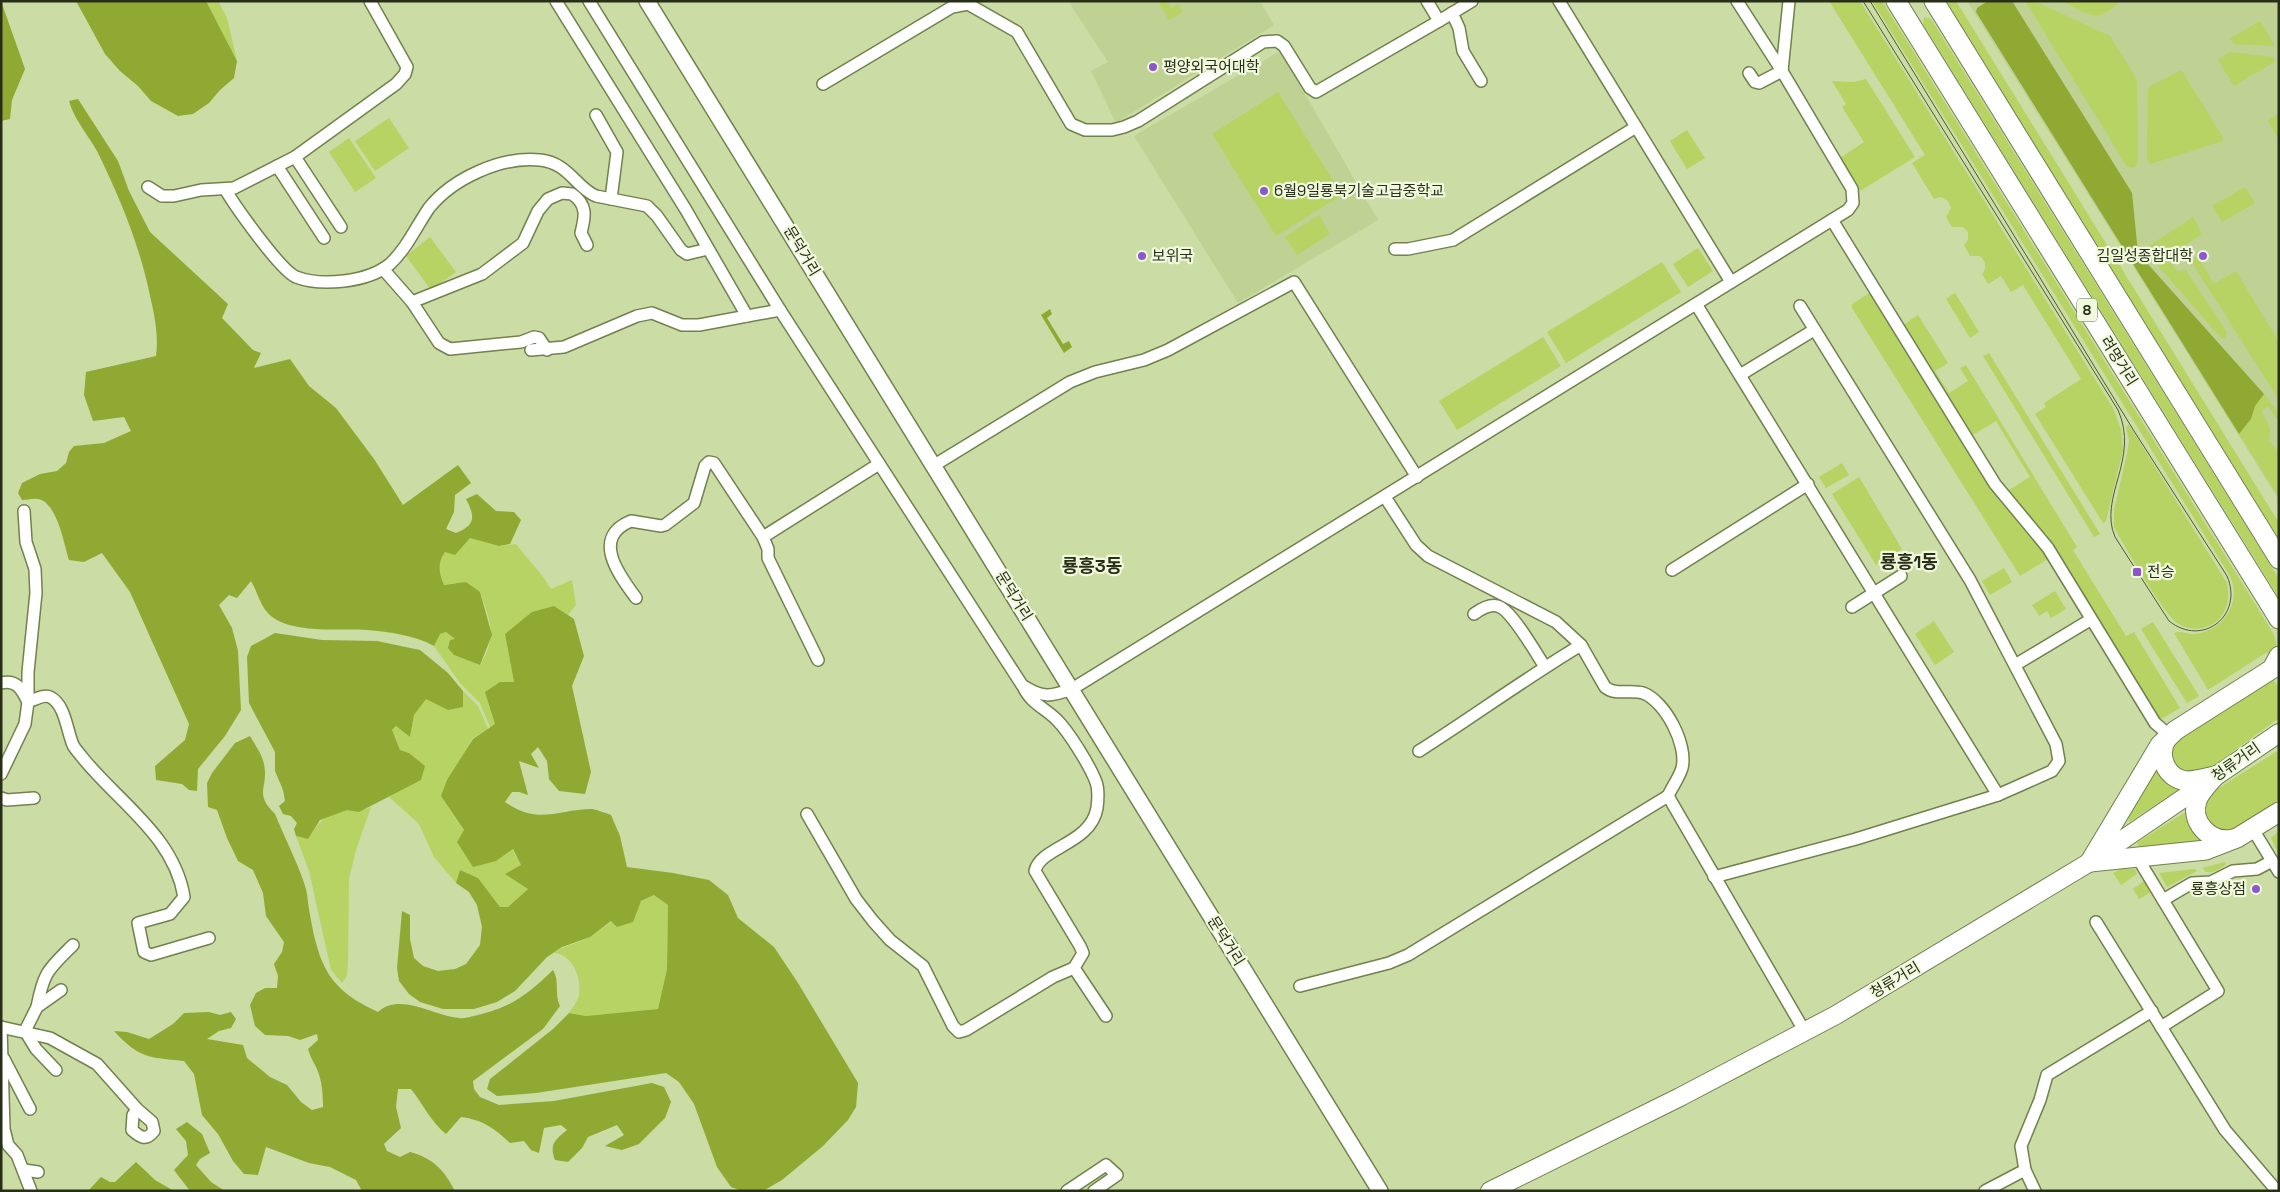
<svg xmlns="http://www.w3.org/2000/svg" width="2280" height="1192" viewBox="0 0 2280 1192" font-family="'Space Grotesk','Noto Sans KR',sans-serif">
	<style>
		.built { fill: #bfd193 }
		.green { fill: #b7d364 }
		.forest { fill: #8fa933 }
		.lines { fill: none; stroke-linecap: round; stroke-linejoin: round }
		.minor-casing { stroke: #72814d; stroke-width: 14 }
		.secondary-casing { stroke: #72814d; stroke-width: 18 }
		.primary-casing { stroke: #72814d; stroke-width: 20 }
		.trunk-casing { stroke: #72814d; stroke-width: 21 }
		.minor { stroke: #fff; stroke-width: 11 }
		.secondary { stroke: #fff; stroke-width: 15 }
		.primary { stroke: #fff; stroke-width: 18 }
		.trunk { stroke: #fff; stroke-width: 19 }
		.tram { stroke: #51593b; stroke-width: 1 }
		.poi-dot { fill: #8c56cf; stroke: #f0f9dd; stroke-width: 2 }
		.labels { text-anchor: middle; stroke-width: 4.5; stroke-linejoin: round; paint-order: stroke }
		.shield { fill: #f0f9dd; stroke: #646b53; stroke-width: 1 }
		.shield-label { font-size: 14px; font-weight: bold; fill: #282e18 }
		.poi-label { font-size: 15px; fill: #282e18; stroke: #f0f9dd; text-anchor: start }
		.street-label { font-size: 15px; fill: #282e18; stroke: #f0f9dd }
		.quarter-label { font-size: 18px; font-weight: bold; fill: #282e18; stroke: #f0f9dd }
	</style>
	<rect width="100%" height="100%" fill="#cbdca4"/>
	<g class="built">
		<polygon points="1068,1 1260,1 1274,25 1116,123 1091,71 1108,62"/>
		<polygon points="1967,1 2279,1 2279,500 1974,12"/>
		<polygon points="1280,51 1378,220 1238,303 1134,136"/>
	</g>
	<g class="green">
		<polygon points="206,1 218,1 227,18 237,61"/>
		<polygon points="1158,1 1167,1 1171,8 1178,4 1183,12 1169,20"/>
		<path d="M1829,1h31l253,407 8,21 2,21 -17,71 -3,2 -68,-109 11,-7 -2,-4 37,-24 -58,-94 -12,7 -10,-16 -13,8 -6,-10c5,-6 4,-13 -2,-18h-10l-6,-11 4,-5v-8l-5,-5h-11l-6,-10 5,-9 -3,-7 -7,-4 -7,2 -22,-36 13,-8z"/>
		<path d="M1872,1h10l391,632c4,9 5,17 -3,24l-3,-5 -59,38 -34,-57c7,-3 14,2 22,1 28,-4 46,-32 34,-58z"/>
		<polygon points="1951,1 1956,1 2279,523 2279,539 1948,4"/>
		<polygon points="2025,1 2034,1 2110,36 2137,80 2138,158 2136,167 2131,168 2126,165"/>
		<path d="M2062,1h58c-23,24 -32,13 -58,0z"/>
		<polygon points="1924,17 1931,19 2279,579 2279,598 1923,24"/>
		<polygon points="2258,22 2261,22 2274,44 2273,46 2234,44 2230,39"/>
		<polygon points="2230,52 2273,57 2276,61 2234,86 2218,60"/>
		<polygon points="2179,71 2182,71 2222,136 2223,141 2150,164 2147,157 2148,91 2149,87"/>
		<polygon points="1866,79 1915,157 1860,191 1840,158 1864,142 1842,107 1846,104 1832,81 1854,82"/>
		<polygon points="1278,92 1342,195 1276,236 1212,134"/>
		<polygon points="2279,113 2279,140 2268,121"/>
		<polygon points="389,118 409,148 375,171 355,141"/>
		<polygon points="1687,130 1705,158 1687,169 1670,141"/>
		<polygon points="349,138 376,178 355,192 329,152"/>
		<polygon points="2245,187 2255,203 2222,222 2212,206"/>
		<polygon points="1319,215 1330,234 1297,255 1285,237"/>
		<polygon points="2193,217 2202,234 2166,257 2177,271 2186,270 2227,332 2225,338 2222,339 2145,251 2146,248"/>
		<polygon points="430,237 456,272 431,290 406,256"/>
		<polygon points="1698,248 1713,271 1688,287 1673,264"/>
		<polygon points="2195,257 2200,257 2199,259 2214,284 2236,271 2279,342 2279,400 2193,264"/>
		<polygon points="1662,262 1681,292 1566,363 1547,332"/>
		<polygon points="1871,292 2000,501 2030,531 2048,559 2020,576 1852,308 1852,304"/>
		<polygon points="1955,293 1979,332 1970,338 1946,299"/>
		<polygon points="1918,315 1948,363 1935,371 1949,393 1968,381 1960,368 1966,365 2077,547 2073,550 2126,636 2134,632 2180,708 2158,721 2042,532 2019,502 2007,491 2030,477 1996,421 1971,436 1903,325"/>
		<polygon points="1543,337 1561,366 1457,430 1439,401"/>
		<polygon points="1989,353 2100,534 2094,537 1983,356"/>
		<polygon points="2264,394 2279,414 2278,420 2268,406 2261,411 2270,428 2269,441 2278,451 2279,498 2239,434 2251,419 2255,406"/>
		<path d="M2129,425l98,158c3,13 1,26 -8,36 -11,11 -29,13 -42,4 -13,-9 -54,-79 -63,-96v-17l14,-61 1,-9 -3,-13z"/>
		<polygon points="1842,463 1849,475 1826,488 1819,477"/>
		<polygon points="1859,477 1902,549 1876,565 1832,494"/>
		<path d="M470,538l29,8 17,-2c12,16 25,28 35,45l21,-9 4,25 -8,10 -14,-9 -49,28 9,48 -19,42 -5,3 -10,-24 -20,-20 -26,-37 6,-12 6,-2 9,7 -1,16 26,10c18,-29 10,-44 0,-73l-25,-9 -11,2c-5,-13 -7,-22 1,-33l10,2z"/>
		<polygon points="2004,568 2012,582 1990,595 1982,581"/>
		<polygon points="2055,591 2066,609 2051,618 2047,611 2039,616 2032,605"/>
		<polygon points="1934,621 1954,652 1935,665 1915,634"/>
		<polygon points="2153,622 2199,696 2187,703 2141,629"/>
		<polygon points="2272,678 2279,688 2279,718 2205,772 2200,774 2178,769 2172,759 2173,742"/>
		<polygon points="463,691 478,706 488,729 472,739 441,796 464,831 496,861 512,849 521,865 506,874 528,889 508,907 500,907 478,878 460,870 456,883 434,857 419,824 389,797 395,793 409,753 400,750 392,730 396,726 410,737 414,715 426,698 448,710 463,707"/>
		<path d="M2279,750v53l-41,26 -11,3 -16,-6c-8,-16 -10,-21 3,-35z"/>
		<polygon points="2156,765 2178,790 2129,822 2128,817"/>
		<path d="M371,807l-15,43 -7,29 -1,84 -1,13 -5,7 -11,-13 -22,-99 -13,-35 12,3c9,-15 21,-30 40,-29 10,1 14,1 23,-3z"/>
		<polygon points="2187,811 2204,843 2138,847 2138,842"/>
		<polygon points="2279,831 2279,855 2271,838"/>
		<path d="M2225,862l1,2c-6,5 -12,9 -20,8l-4,-4z"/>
		<polygon points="2121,869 2135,869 2137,874 2121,885 2113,873"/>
		<polygon points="2195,869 2197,871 2167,887 2159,873"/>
		<polygon points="2144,881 2151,892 2139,899 2133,889"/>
		<path d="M654,895l14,10 -1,64 -9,40 -72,7 -17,-3c3,-5 9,-12 10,-18 3,-18 -7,-41 -25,-42 12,-9 27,-10 38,-18 21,-13 39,-30 62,-40z"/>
	</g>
	<g class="forest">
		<polygon points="1,1 25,69 12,100 10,119 1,121"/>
		<polygon points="76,1 206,1 237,61 234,78 220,90 209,103 193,114 178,116 151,101 138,86 120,71 105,54"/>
		<polygon points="1988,1 2012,1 2129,188 2132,193 2138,253 2264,394 2255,406 2251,419 2239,434 1976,12 1977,8"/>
		<path d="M78,99l40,62 11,30 21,41 78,72 -6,14 31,32 8,3 -7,15 36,-9 19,27 27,22 38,51 29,46 55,-40 13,18 -16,12 -1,17 -8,17 10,4c20,-8 19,-17 10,-34l11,-5 19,17 18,1 7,8 -11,24 -11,2 -29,-8 -15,17 -10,-3c-8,11 -6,21 -1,33l22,-3 14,10 12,43 -12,30 -26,-10 -6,-7 2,-8 5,-1 -9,-7 -6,2 -6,12c-19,-11 -45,-14 -67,-16 -27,-2 -81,5 -100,-18 -7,-8 -10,-21 -16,-31l-14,17 -8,-3 -10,10 13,23 6,23 3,59 -16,26 -27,33 -1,22 -8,-1 -7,-6 -26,-4 -1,-14 30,-26 4,-16 -59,-132 -28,-39 -18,9 -15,-2c-5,-16 -12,-58 -31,-61 -5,-1 -11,1 -16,1l-4,-7 4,-10 18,-9 17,-3 9,-8 3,-11 5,-6 30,-3 27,-12 -7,-14 -31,4 -9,-26 2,-23 70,-16c3,-23 -2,-42 -7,-65 -11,-50 -29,-93 -52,-140 -9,-16 -23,-32 -28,-50z"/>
		<polygon points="1050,309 1052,314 1047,318 1063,344 1069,341 1072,347 1064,353 1041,315"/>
		<path d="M554,606l20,13 10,37 -12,30 19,86 -6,22 -26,-3 -10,-12 -2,-18 -9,-14 -7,7 8,14 -20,-7 9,34 -9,-3h-7l-7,10c34,24 53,7 87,7 6,1 13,4 19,6l9,21 7,31 46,6 36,7 19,15 10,23 36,29 24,36 60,100 -2,24 -8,13 -25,26 -41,34 -19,11h-21l-11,-4 -14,-20 -23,-63 -15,-22 -13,-9 -130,20 -39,3 -10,-7 3,-10 63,-50 16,-16 17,3 72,-7 9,-40 1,-64 -14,-10 -13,6 -8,21 -16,5 -6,-6 -21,16 -28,10 -15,10 -32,34 -18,11 -23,7h-31l-23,-7 -11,-8 -10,-13 -2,-13 5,-57 8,4v24l4,19 9,8 15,5 17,-2 11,-5 14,-19 2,-18 -5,-22 -8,-13 -13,-9 4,-13 18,8 22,29h8l20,-18 -23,-15 16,-9 -8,-16 -17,12 -23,6 -16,-25 7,-12 -23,-34 6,-16 26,-41 22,-15 -10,-32 15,-10h14l-9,-48 27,-22z"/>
		<polygon points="275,633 322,640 377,641 420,650 448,673 463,691 463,707 448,710 426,699 414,715 410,737 396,726 392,730 400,750 409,753 425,766 421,780 359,812 347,810 320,820 308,839 296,836 294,829 297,823 291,816 283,814 279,806 285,801 283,790 275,771 275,752 249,703 247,657 251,646"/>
		<path d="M250,736c5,9 12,18 14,28 5,24 -11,29 11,50 10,25 23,49 31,75 2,8 2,17 4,26 9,51 19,75 68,97 22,-20 56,4 81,6 6,1 13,-2 19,-3 34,-8 50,-21 75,-45 7,11 1,24 7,36l-17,23 -70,52 1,8 6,8 19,8 55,-4 98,-18 12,4 7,15 -6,16 -26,26 -17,6 -17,-4 19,-11 -7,-10 -29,12 -6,11 -14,14 -13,-2c-6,-16 0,-20 12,-30l-6,-5 -17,3 -5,25 -8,-3 -7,-9 -14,2c-16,-15 -27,-23 -49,-26l-15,17c-15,-12 -23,-30 -35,-45h-13l-2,18 5,21 -17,16 3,7 13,6 10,-5c23,6 34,18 45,39h-93l-6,-11 -26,-13 -21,-4 -43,-16 -8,28 -14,-1 -11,-13 -15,-27 -16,-19 -8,-41 -10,-13c-36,-4 -44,-2 -70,-30l13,1 22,7 24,-15 11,-11 25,-1 11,3 11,-3 5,7 -5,9 -12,3 -12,8 36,6 4,13 23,19 17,8 14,17 11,8 11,-3c0,-13 -1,-28 -7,-40 -3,-6 -6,-11 -8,-18l10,-9 -1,-6 -17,6 -12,-4 -23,-1 -10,-9 -5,-21 6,-12 9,-5h12l1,-12 -4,-12 8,-12 2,-10 -18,-26 -3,-23 -10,-23 -15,-9 -11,-23 -10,-28 -9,-3 -1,-24 5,-10 23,-30z"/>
		<polygon points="187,1122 202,1134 210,1153 200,1159 196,1165 211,1182 225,1191 190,1191 174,1170 188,1155 186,1141 176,1129"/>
		<polygon points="136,1162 155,1180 174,1191 88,1191 101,1177 110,1182 115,1182"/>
	</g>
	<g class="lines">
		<g class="minor-casing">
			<g id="minor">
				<polyline points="556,1 686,210 747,316"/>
				<path d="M589,1l191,309 242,375c20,13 28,12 50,4l776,-479 5,-7 -1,-14 -70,-118 -45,-70"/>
				<polyline points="1427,1 1439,21 1472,1"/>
				<polyline points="1559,1 1731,282"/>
				<polyline points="1452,13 1459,28 1463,51 1481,81"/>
				<polyline points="1749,73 1755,82 1759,83 1782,71 1789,1"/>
				<polyline points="823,84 952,7 968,4 1017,32 1071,124 1085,130 1112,130 1124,127 1138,121 1263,42 1277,41 1284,46 1310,88 1316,92 1439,21"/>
				<polyline points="596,115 617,152 611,199"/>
				<polyline points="295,157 341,227"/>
				<polyline points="277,166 324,238"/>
				<polyline points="148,187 162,196 174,196 201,190 234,188 295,157 396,84 405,74 407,67 370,1"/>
				<path d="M225,189c10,17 55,81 71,88 16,6 32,6 48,4 16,-2 34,-7 46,-17 17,-16 26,-37 39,-56 24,-30 73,-52 111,-48 29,3 36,28 56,36l51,10 10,10 24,34 6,4 21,-5"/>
				<polyline points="1832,220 1995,484 2048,548 2155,723 2169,735"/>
				<polyline points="1395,249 1408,249 1453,240 1636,127"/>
				<polyline points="383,269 412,302 439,343 450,349 521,342 534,337 539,338 547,350"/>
				<path d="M412,302l70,-28 41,-31 15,-32 10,-12 14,-6 10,1c16,11 13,23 9,39l6,12"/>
				<polyline points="1696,304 1998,795"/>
				<polyline points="531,350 564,347 637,316 652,313 682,325 699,325 780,310"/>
				<polyline points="1740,375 1814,330"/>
				<polyline points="933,466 1070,382 1095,372 1144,360 1168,350 1294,282 1417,477"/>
				<path d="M1385,497l31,48 12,11 128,66 25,23 24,42c11,9 25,2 38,6 22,8 45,52 39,75 -3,10 -10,19 -14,28"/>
				<polyline points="763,537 879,464"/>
				<polyline points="1672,570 1808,484"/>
				<path d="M636,598c-16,-22 -46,-60 -5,-77l30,5 4,-1 29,-22 11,-37 4,-4 5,1 49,74 5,12v9l50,102"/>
				<polyline points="1852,607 1901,576"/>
				<path d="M1474,614c7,-5 18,-11 26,-7 13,6 36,46 45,60"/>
				<polyline points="2015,665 2090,620"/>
				<path d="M1,683c16,-4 21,7 27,19 6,-2 16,-8 22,-5 15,7 17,34 23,48 2,4 6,8 9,12 36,45 92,79 102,140l-14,17 -32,9 6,29 7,3 58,-17"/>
				<path d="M1023,686c7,17 22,22 34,34 12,12 33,46 39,62 3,8 2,18 1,26 -6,36 -57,39 -62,63l45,75 3,7 -9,15 32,48"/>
				<path d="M1419,751c55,-35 107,-73 162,-106"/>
				<polyline points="1,774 25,724 28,702 28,672 36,593 35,569 26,542 24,511"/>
				<polyline points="1,798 7,800 34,798"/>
				<polyline points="807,814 856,899 873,921 890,940 923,966 953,1026 959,1032 966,1030 1053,977 1074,968"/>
				<polyline points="2252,828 2279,872"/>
				<polyline points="2137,857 2218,991 2161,1027"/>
				<polyline points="1714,877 1856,839 1998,795 2052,771 2059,761 2056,744 1970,580 1800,306"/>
				<polyline points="2163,900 2192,883 2211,882 2233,871 2257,869 2272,861"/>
				<polyline points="2096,922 2225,1130 2277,1191"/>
				<polyline points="1300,986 1389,963 1408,955 1668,796 1805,1032"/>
				<path d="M37,1007c7,-36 11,-37 36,-62"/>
				<path d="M1,1027l49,11 47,26 40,45 15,13 2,9c-8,10 -13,7 -22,-1l1,-15 4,-6"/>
				<polyline points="1,1027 4,1129 8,1145 17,1155 31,1191"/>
				<polyline points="4,1059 30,1109"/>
				<polyline points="56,1070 36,1049 25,1031 37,1007 61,990"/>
				<polyline points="24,1170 38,1172"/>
				<polyline points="1067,1191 1106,1165 1117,1175 1094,1191"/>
				<polyline points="1985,1191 2025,1170"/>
				<polyline points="2035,1191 2025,1170 2021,1146 2040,1100 2047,1075 2152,1011"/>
			</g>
		</g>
		<g class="secondary-casing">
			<polyline id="secondary" points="647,1 1380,1191"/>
		</g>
		<g class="primary-casing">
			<polyline id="primary" points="1490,1191 1680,1097 1836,1015 2090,862 2279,733"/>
		</g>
		<g class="trunk-casing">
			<g id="trunk">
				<polyline points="1896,1 2279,619"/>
				<polyline points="1934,1 2279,559"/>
				<path d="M2167,738c-11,17 -1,41 20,43 9,0 20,-3 28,-5"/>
				<path d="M2215,776c-6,7 -13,14 -17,22 -10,23 12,46 35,41"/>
				<polyline points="2090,862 2160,745 2176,730 2272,669 2279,656"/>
				<polyline points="2090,862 2206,850 2237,838 2279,812"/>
			</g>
		</g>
		<use href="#minor" class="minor"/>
		<use href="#secondary" class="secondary"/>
		<use href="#primary" class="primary"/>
		<use href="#trunk" class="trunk"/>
		<path class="tram" d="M1863,1l255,409c22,49 -20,87 -3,127l54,84c34,27 75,-6 58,-45l-93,-145 -264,-430"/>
	</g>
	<g class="poi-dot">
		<circle cx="1153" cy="67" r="5"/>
		<circle cx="1264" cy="191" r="5"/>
		<circle cx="1142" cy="256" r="5"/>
		<circle cx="2203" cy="256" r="5"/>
		<rect x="2132" y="567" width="10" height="10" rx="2.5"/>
		<circle cx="2256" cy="889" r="5"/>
	</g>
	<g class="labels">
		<rect class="shield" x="2077" y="298.5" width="20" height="23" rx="4"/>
		<g class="shield-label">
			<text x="2087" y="315">8</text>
		</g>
		<g class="poi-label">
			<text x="1163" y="72">평양외국어대학</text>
			<text x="1274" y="196">6월9일룡북기술고급중학교</text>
			<text x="1152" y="261">보위국</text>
			<text x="2193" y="261" text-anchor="end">김일성종합대학</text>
			<text x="2147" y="577">전승</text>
			<text x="2246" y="894" text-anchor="end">룡흥상점</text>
		</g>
		<g class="street-label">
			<text transform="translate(802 251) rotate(59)" y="5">문덕거리</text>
			<text transform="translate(2119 361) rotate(58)" y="5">려명거리</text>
			<text transform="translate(1014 596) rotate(58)" y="5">문덕거리</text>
			<text transform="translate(2236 762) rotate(-35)" y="5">청류거리</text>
			<text transform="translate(1226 941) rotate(58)" y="5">문덕거리</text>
			<text transform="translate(1895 980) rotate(-31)" y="5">청류거리</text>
		</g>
		<g class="quarter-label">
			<text x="1909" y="568">룡흥1동</text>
			<text x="1092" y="572">룡흥3동</text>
		</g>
	</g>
	<rect width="2280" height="1192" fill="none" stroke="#282e18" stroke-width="5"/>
</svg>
